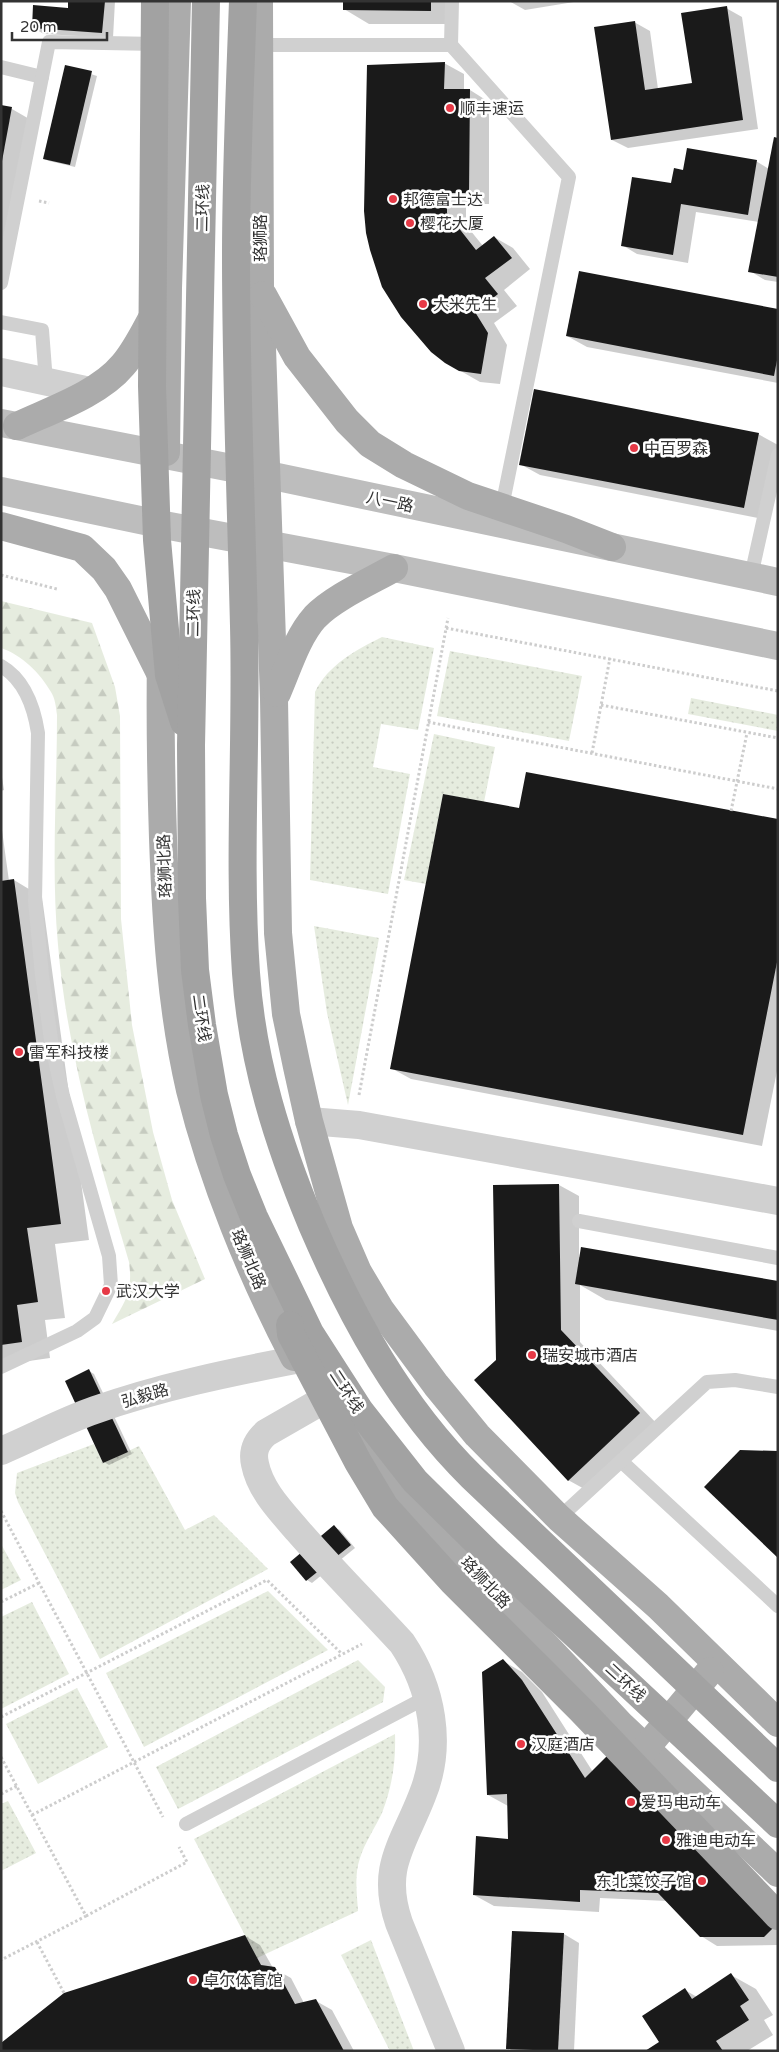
<svg xmlns="http://www.w3.org/2000/svg" width="779" height="2052" viewBox="0 0 779 2052" font-family="'Varela Round','Noto Sans SC',sans-serif">
	<style>
		.grass { fill: url(#grass-dots) }
		.forest { fill: url(#forest-firs) }
		.shadow { fill: #0003 }
		.building { fill: #1a1a1a }
		.lines { fill: none; stroke-linecap: round; stroke-linejoin: round }
		.path { stroke: #cdcdcd; stroke-width: 3; stroke-dasharray: 2.5 2.5; stroke-linecap: butt }
		.service { stroke: #d0d0d0; stroke-width: 14 }
		.minor { stroke: #d0d0d0; stroke-width: 28 }
		.tertiary { stroke: #d0d0d0; stroke-width: 28 }
		.secondary { stroke: #bdbdbd; stroke-width: 28 }
		.primary { stroke: #ababab; stroke-width: 28 }
		.trunk-bridge { stroke: #a2a2a2; stroke-width: 28 }
		.poi-dot { fill: #e63946; stroke: #fff; stroke-width: 2 }
		.labels { text-anchor: middle; stroke-width: 5; stroke-linejoin: round; paint-order: stroke }
		.poi-label { font-size: 16px; fill: #333; stroke: #fff; text-anchor: start }
		.street-label { font-size: 16px; fill: #333; stroke: #fff }
	</style>
	<defs>
		<pattern id="grass-dots" width="8" height="8" patternUnits="userSpaceOnUse" patternTransform="scale(1.25)"><rect width="8" height="8" fill="#e6ecdf"/><path d="M2 2h.1M6 6h.1" fill="none" stroke="#c6cbc0" stroke-width="1.8" stroke-linecap="round"/></pattern>
		<pattern id="forest-firs" width="22" height="20" patternUnits="userSpaceOnUse" patternTransform="scale(1.25)"><rect width="22" height="20" fill="#e6ecdf"/><path d="M5 1l3.5 6h-7zM16 11l3.5 6h-7z" fill="#c6cbc0"/></pattern>
	</defs>
	<rect width="100%" height="100%" fill="#fff"/>
	<g class="grass">
		<path d="M382,637l52,11 -16,82 -37,-6 -8,43 37,7 -22,120 -78,-14 5,-188c13,-27 41,-42 67,-55z"/>
		<polygon points="450,651 582,676 569,741 437,716"/>
		<polygon points="691,698 778,715 778,731 688,714"/>
		<polygon points="434,734 495,747 484,802 443,794 426,884 404,880"/>
		<polygon points="314,926 379,938 348,1105 327,1013"/>
		<polygon points="94,1444 103,1463 139,1446 185,1530 214,1515 268,1569 100,1659 18,1502 15,1493 17,1473"/>
		<polygon points="1,1544 21,1580 1,1590"/>
		<polygon points="268,1591 328,1650 144,1747 106,1673"/>
		<polygon points="32,1602 69,1674 1,1709 1,1617"/>
		<polygon points="358,1660 385,1687 383,1702 178,1809 156,1767"/>
		<polygon points="77,1688 108,1747 38,1784 6,1724"/>
		<path d="M395,1734c1,28 -3,53 -13,79 -7,15 -17,29 -22,45 -6,17 -3,36 -2,53l-101,47 -63,-119z"/>
		<polygon points="8,1801 36,1853 1,1871 1,1804"/>
		<polygon points="371,1940 414,2051 390,2051 341,1955"/>
	</g>
	<path class="forest" d="M1,601l91,22 23,64 5,29 1,203 11,106 21,107 19,68 33,79 -93,45c14,-24 21,-32 17,-62 -30,-103 -62,-208 -71,-317 -7,-77 -1,-153 -1,-230 -1,-8 -2,-17 -6,-23 -11,-19 -29,-37 -50,-44z"/>
	<g class="shadow">
		<polygon points="70,1 115,1 113,38 44,34 33,28 69,9"/>
		<polygon points="345,1 456,1 455,24 369,24 344,9"/>
		<polygon points="509,1 580,1 525,10"/>
		<polygon points="726,8 742,17 758,129 628,148 612,140 634,22 650,31 658,89 693,84"/>
		<polygon points="444,63 464,74 464,90 470,90 489,102 489,204 466,204 466,225 483,246 494,237 513,248 530,269 504,290 517,306 494,323 507,345 500,384 480,382 445,362 432,351"/>
		<polygon points="66,66 97,76 75,167 49,161 44,159"/>
		<polygon points="1,107 12,109 31,120 1,272"/>
		<polygon points="778,140 778,282 765,280 750,271 759,222 696,212 688,263 637,254 622,245 684,172 756,161 769,169"/>
		<polygon points="778,310 778,383 587,347 567,336"/>
		<polygon points="758,434 778,445 763,519 540,475 520,464"/>
		<polygon points="1,771 4,790 1,791"/>
		<polygon points="520,810 778,821 778,1066 762,1146 411,1079 391,1068"/>
		<polygon points="1,823 9,881 14,880 42,897 89,1240 55,1244 65,1318 45,1320 50,1358 1,1365"/>
		<polygon points="559,1185 579,1196 579,1257 778,1283 778,1331 606,1300 580,1285 580,1342 658,1425 588,1491 568,1480 497,1360 494,1186"/>
		<polygon points="89,1371 94,1374 132,1454 109,1465 104,1462"/>
		<polygon points="334,1527 340,1530 355,1548 312,1583 307,1580 292,1562"/>
		<polygon points="503,1661 522,1672 542,1692 593,1772 778,1923 778,1945 717,1946 701,1936 667,1901 600,1898 599,1912 494,1906 474,1895 510,1840 508,1806 488,1795"/>
		<polygon points="513,1932 564,1934 579,1943 574,2051 513,2051 508,2048"/>
		<polygon points="245,1936 260,1945 273,1968 291,1978 304,2003 316,2001 332,2010 354,2051 1,2051"/>
		<polygon points="731,1975 756,1989 773,2015 764,2020 773,2035 747,2051 647,2051 660,2042 685,1990 697,1997"/>
	</g>
	<g class="building">
		<polygon points="68,1 105,1 102,33 32,28 33,5 68,8"/>
		<polygon points="343,1 431,1 431,11 343,10"/>
		<polygon points="727,6 743,120 611,140 594,27 635,21 645,90 692,83 681,13"/>
		<polygon points="445,62 444,89 470,89 469,193 447,193 447,213 476,250 494,236 512,258 485,278 498,294 475,312 488,333 481,374 459,371 445,363 431,352 401,317 382,287 370,250 366,233 364,211 367,65"/>
		<polygon points="65,65 92,71 70,165 43,159"/>
		<polygon points="1,105 12,107 2,161 1,161"/>
		<polygon points="774,137 778,138 778,277 748,272"/>
		<polygon points="687,148 757,160 748,215 681,204 673,255 621,246 632,177 671,183 674,168 683,170"/>
		<polygon points="579,271 778,309 778,355 774,376 566,336"/>
		<polygon points="534,389 759,433 744,508 519,465"/>
		<polygon points="526,772 778,819 778,957 743,1135 390,1069 443,794 519,808"/>
		<polygon points="14,879 61,1224 27,1228 38,1302 17,1305 22,1342 1,1345 1,881"/>
		<polygon points="559,1184 561,1330 640,1413 568,1481 474,1380 496,1360 493,1185"/>
		<polygon points="581,1247 778,1281 778,1320 575,1284"/>
		<polygon points="89,1369 128,1452 103,1463 65,1381"/>
		<polygon points="740,1450 778,1451 778,1558 704,1487"/>
		<polygon points="334,1525 351,1545 306,1581 290,1562"/>
		<polygon points="503,1659 522,1680 585,1778 607,1756 775,1926 764,1937 700,1937 658,1893 580,1890 580,1902 473,1895 476,1836 508,1839 507,1794 487,1795 482,1672"/>
		<polygon points="512,1931 564,1933 558,2051 506,2049"/>
		<polygon points="245,1935 261,1965 275,1967 295,2004 316,1999 344,2051 1,2051 1,2043 64,1993"/>
		<polygon points="731,1973 749,2000 740,2006 749,2020 716,2041 723,2051 645,2051 659,2042 642,2016 685,1988 692,1999"/>
	</g>
	<g class="lines">
		<g class="path">
			<polyline points="39,201 49,203"/>
			<polyline points="1,575 57,589"/>
			<polyline points="446,628 778,691"/>
			<polyline points="601,705 778,738"/>
			<polyline points="428,722 778,789"/>
			<polyline points="592,753 610,658"/>
			<polyline points="731,811 747,733"/>
			<polyline points="359,1095 448,618"/>
			<polyline points="1,1511 163,1817"/>
			<polyline points="1,1602 39,1583"/>
			<polyline points="1,1717 267,1580 342,1654"/>
			<polyline points="1,1757 86,1916 1,1960"/>
			<polyline points="1,1794 17,1786"/>
			<polyline points="32,1815 362,1644"/>
			<polyline points="86,1916 187,1862 179,1847"/>
			<polyline points="37,1942 64,1993"/>
		</g>
		<g class="service">
			<polyline points="259,45 451,45 569,177 502,507"/>
			<polyline points="451,45 452,1"/>
			<polyline points="1,67 42,77"/>
			<polyline points="1,283 49,42 158,44"/>
			<polyline points="1,322 42,330 46,382"/>
			<polyline points="751,576 778,455"/>
			<path d="M1,666c24,14 33,41 37,67l-3,168 7,74 10,72 11,49 46,160 2,29 -16,33 -18,13 -76,36"/>
			<polyline points="579,1221 778,1258"/>
			<polyline points="621,1461 778,1606"/>
			<polyline points="559,1518 707,1382 735,1380 778,1387"/>
			<polyline points="186,1824 427,1697"/>
		</g>
		<g class="minor">
			<polyline points="309,1121 359,1125 778,1201"/>
			<path d="M320,1402l-54,31c-10,9 -14,18 -11,31 5,26 26,47 43,67 33,38 69,74 104,112 30,45 41,102 20,153 -19,49 -42,72 -23,127l52,128"/>
			<path d="M1,1451c31,-13 62,-30 94,-41 65,-23 133,-37 200,-50"/>
		</g>
		<polyline class="tertiary" points="1,372 90,391"/>
		<g class="secondary">
			<polyline points="1,423 268,475 778,582"/>
			<polyline points="1,491 164,525 394,568 778,646"/>
		</g>
		<g class="primary">
			<polyline points="259,1 260,289 274,699 278,933 286,1014 297,1067 309,1121 339,1228 358,1272 380,1309 436,1385 477,1435 559,1518 658,1606 778,1723"/>
			<polyline points="263,295 297,357 347,421 370,444 404,465 468,496 566,529 612,547"/>
			<path d="M17,426c34,-16 82,-32 106,-61 14,-16 23,-37 34,-56"/>
			<polyline points="166,452 168,288 177,1"/>
			<polyline points="1,526 82,548 104,569 118,589 161,675"/>
			<path d="M161,657c-1,61 0,121 2,181 3,85 8,170 27,252 22,89 61,185 104,267"/>
			<path d="M277,693c11,-25 20,-56 38,-76 18,-19 56,-36 79,-49"/>
			<polyline points="351,1439 622,1726 778,1873"/>
			<polyline points="645,1749 710,1671"/>
		</g>
		<g class="trunk-bridge">
			<polyline points="155,1 152,386 157,540 169,675 184,722"/>
			<polyline points="206,1 191,745 192,898 195,970 202,1025 214,1095 224,1135 237,1175 254,1217 310,1333 360,1411 415,1481 488,1553 778,1824"/>
			<path d="M243,1c-3,85 -7,170 -7,255 0,123 5,247 8,370 3,115 -6,231 2,347 6,89 32,170 66,252 40,93 88,181 160,252l306,291"/>
			<polyline points="290,1325 291,1334 358,1462 385,1507 453,1582 580,1709 778,1916"/>
		</g>
	</g>
	<g class="poi-dot">
		<circle cx="450" cy="108" r="5"/>
		<circle cx="393" cy="199" r="5"/>
		<circle cx="410" cy="223" r="5"/>
		<circle cx="423" cy="304" r="5"/>
		<circle cx="634" cy="448" r="5"/>
		<circle cx="19" cy="1052" r="5"/>
		<circle cx="106" cy="1291" r="5"/>
		<circle cx="532" cy="1355" r="5"/>
		<circle cx="521" cy="1744" r="5"/>
		<circle cx="631" cy="1802" r="5"/>
		<circle cx="666" cy="1840" r="5"/>
		<circle cx="702" cy="1881" r="5"/>
		<circle cx="193" cy="1980" r="5"/>
	</g>
	<g class="labels">
		<g class="poi-label">
			<text x="460" y="114">顺丰速运</text>
			<text x="403" y="205">邦德富士达</text>
			<text x="420" y="229">樱花大厦</text>
			<text x="433" y="310">大米先生</text>
			<text x="644" y="454">中百罗森</text>
			<text x="29" y="1058">雷军科技楼</text>
			<text x="116" y="1297">武汉大学</text>
			<text x="542" y="1361">瑞安城市酒店</text>
			<text x="531" y="1750">汉庭酒店</text>
			<text x="641" y="1808">爱玛电动车</text>
			<text x="676" y="1846">雅迪电动车</text>
			<text x="692" y="1887" text-anchor="end">东北菜饺子馆</text>
			<text x="203" y="1986">卓尔体育馆</text>
		</g>
		<g class="street-label">
			<text transform="translate(202 208) rotate(-89)" y="6">二环线</text>
			<text transform="translate(260 238) rotate(-90)" y="6">珞狮路</text>
			<text transform="translate(390 501) rotate(12)" y="6">八一路</text>
			<text transform="translate(193 613) rotate(-89)" y="6">二环线</text>
			<text transform="translate(164 866) rotate(-92)" y="6">珞狮北路</text>
			<text transform="translate(202 1018) rotate(82)" y="6">二环线</text>
			<text transform="translate(249 1259) rotate(67)" y="6">珞狮北路</text>
			<text transform="translate(347 1391) rotate(57)" y="6">二环线</text>
			<text transform="translate(145 1395) rotate(-16)" y="6">弘毅路</text>
			<text transform="translate(486 1582) rotate(47)" y="6">珞狮北路</text>
			<text transform="translate(626 1682) rotate(43)" y="6">二环线</text>
		</g>
	</g>
	<rect width="779" height="2052" fill="none" stroke="#333333" stroke-width="5"/>
	<path d="M12 32v8h95v-8" fill="none" stroke="#333333" stroke-width="2.5"/>
	<text x="20" y="32" font-size="15" fill="#333333" stroke="#ffffff" stroke-width="4" paint-order="stroke">20 m</text>
</svg>
